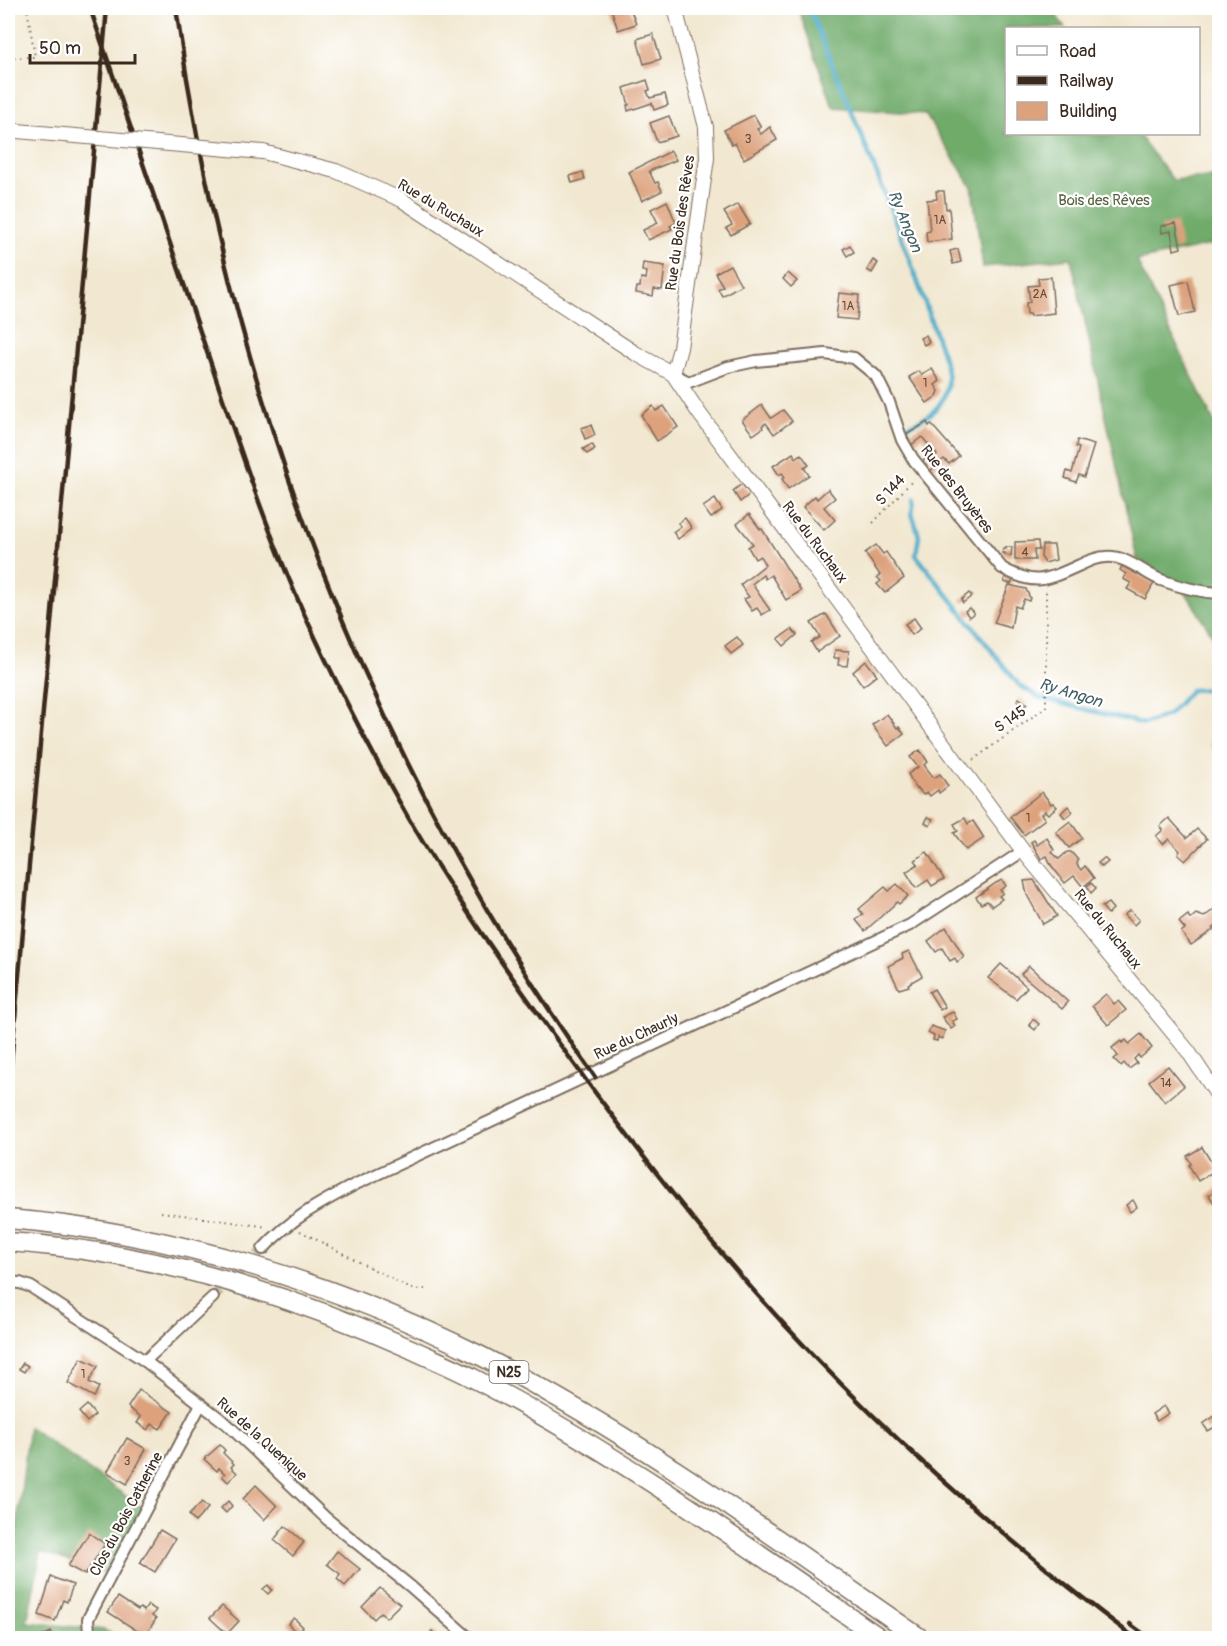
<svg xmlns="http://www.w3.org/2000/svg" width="1227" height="1646" viewBox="0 0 1227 1646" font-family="Pangolin,sans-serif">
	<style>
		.forest { fill: #70ab6b; stroke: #566a44; stroke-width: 1.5 }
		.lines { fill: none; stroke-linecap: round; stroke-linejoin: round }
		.stream { stroke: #4aacc9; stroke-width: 4.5 }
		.building { fill: #dda17c }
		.minor-tunnel { stroke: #cdc2ad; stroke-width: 10; stroke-dasharray: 10 5; stroke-linecap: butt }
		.minor-casing { stroke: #7b6c5d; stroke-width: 14 }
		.tertiary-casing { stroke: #7b6c5d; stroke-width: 16 }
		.trunk-casing { stroke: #7b6c5d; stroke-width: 21 }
		.path { stroke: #7b6c5d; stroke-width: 2; stroke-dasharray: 1.5 4.5; stroke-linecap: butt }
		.minor { stroke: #fff; stroke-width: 10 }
		.tertiary { stroke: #fff; stroke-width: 14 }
		.trunk { stroke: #fff; stroke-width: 18 }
		.rail { stroke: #3b2a1e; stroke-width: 4.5 }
		.tertiary-bridge-casing { stroke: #7b6c5d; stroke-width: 16; stroke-linecap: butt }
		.tertiary-bridge { stroke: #fff; stroke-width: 14 }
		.labels { text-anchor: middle; stroke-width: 4.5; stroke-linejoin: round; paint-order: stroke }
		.number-label { font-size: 12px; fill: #644836 }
		.shield { fill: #fff; stroke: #766a62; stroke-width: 1.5 }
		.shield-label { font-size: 14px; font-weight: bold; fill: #3b2a1e }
		.park-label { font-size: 15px; fill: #57613f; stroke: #fff }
		.street-label { font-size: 15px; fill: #3b2a1e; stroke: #fff }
		.water-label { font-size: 16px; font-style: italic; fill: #415e62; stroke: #fff }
	</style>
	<rect width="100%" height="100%" fill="#fff"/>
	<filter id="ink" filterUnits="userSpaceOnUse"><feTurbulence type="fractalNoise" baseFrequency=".0167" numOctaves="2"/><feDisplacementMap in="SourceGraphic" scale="12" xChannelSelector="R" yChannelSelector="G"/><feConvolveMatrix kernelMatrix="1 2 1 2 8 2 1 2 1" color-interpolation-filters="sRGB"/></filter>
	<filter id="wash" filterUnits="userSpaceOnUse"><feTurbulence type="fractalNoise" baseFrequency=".008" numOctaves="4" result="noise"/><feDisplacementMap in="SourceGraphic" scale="24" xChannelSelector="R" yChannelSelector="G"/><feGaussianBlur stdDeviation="1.35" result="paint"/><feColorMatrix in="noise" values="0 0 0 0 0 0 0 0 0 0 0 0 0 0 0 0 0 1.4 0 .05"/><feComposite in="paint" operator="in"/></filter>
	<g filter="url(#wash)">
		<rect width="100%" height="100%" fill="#f2e8d1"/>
		<g class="forest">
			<polygon points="798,8 1051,8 1065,28 1006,28 1006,134 1138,134 1173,180 1219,176 1219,243 1137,261 1219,433 1219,646 1185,591 1137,559 1071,258 983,267 972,187 925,114 833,107"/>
			<polygon points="1219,701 1220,757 1219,757 1212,745"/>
			<polygon points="29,1427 144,1509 109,1574 41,1552 27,1622 104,1630 121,1638 8,1638 8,1599"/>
		</g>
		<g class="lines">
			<g class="stream">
				<path d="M809,8c42,103 87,207 122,313 5,17 20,49 16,66 -5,25 -24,32 -44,41"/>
				<polyline points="914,499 912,513 919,536 916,555 1019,685 1040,698 1144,724 1168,715 1191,690 1220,689"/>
			</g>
		</g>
		<g id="blocks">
			<g class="building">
				<polygon points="611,8 630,8 636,24 618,30"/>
				<polygon points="653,34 661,59 644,64 637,39"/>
				<polygon points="647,80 650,90 647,91 650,98 665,94 668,105 654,110 652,103 628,111 627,105 629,105 624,88"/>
				<polygon points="754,115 761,127 757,129 761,134 770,127 777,140 744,159 735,143 732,145 724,130"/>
				<polygon points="669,116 677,136 657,142 650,123"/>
				<polygon points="671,151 676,160 649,171 655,183 658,182 662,191 642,201 629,172"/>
				<polygon points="583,172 585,179 572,183 570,176"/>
				<polygon points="936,191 944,191 946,209 949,208 952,239 927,242 926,232 930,231 927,200 937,199"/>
				<polygon points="667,201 676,223 670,226 672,229 648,240 643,230 658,223 651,209"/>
				<polygon points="738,204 750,224 731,235 726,228 732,225 724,212"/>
				<polygon points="1176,223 1181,248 1174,250 1171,231 1162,233 1161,226"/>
				<polygon points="850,245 854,252 847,256 843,249"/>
				<polygon points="958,249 961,262 953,264 950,251"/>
				<polygon points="873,260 878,263 872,273 867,270"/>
				<polygon points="643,263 665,266 662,290 654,289 653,296 636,293 637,287 640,287 641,278 646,279 647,272 642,271"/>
				<polygon points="730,265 741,285 722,296 718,289 723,286 715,273"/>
				<polygon points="788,273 797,281 791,287 783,279"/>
				<polygon points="1051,277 1054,313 1030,316 1030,314 1027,314 1026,303 1030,302 1028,286 1039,285 1038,278"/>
				<polygon points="1188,281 1195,312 1179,316 1171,285"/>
				<polygon points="839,293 859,295 857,320 836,318"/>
				<polygon points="926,335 929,342 924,345 920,338"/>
				<polygon points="932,369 940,381 935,385 939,391 937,396 927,403 909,377 919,371 922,375"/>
				<polygon points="762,405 771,418 783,410 792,421 774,434 766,423 762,426 763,428 753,435 742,420"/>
				<polygon points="653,406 656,411 664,406 678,427 657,441 641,415"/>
				<polygon points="927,422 929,426 931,424 959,456 949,464 944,459 930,471 923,461 927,457 930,461 937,455 922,437 911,445 906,435"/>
				<polygon points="591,425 595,435 585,439 581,428"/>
				<polygon points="1077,440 1094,445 1084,477 1079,475 1076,482 1065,478 1067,471 1072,473 1079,448 1076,447"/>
				<polygon points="592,444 595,449 587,454 583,449"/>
				<polygon points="793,453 796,458 801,454 809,465 804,468 809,475 788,489 782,479 785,477 782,473 779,475 773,466"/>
				<polygon points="742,484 750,494 740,502 733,491"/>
				<polygon points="828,489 835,498 824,507 835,520 824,530 803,507 815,496 817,499"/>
				<polygon points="715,499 722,510 711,518 703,507"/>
				<polygon points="749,514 760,529 762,529 801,591 786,600 771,575 765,579 763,575 752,584 770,610 762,615 757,608 752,611 744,599 749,597 740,585 765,565 760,556 755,559 748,547 753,544 737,524"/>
				<polygon points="685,518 692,528 678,539 673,532 681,526 678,523"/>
				<polygon points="1038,541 1039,550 1034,550 1035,560 1015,560 1015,542"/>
				<polygon points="876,545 883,554 886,552 904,578 885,593 877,584 881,581 877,577 880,575 865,553"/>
				<polygon points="1042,545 1054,545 1056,560 1045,563 1041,557"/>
				<polygon points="1006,547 1012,547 1011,556 1005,555 1005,553 1002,553 1003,549 1006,549"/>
				<polygon points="1122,566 1154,583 1145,599 1127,589 1131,583 1123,579 1126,574 1120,570"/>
				<polygon points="1005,577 1013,580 1011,584 1004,582"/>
				<polygon points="1009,585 1026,589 1030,598 1029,601 1024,599 1020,608 1015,606 1011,628 994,623"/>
				<polygon points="969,593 972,596 963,603 961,600"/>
				<polygon points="969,608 974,613 969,617 965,611"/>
				<polygon points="826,614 840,636 817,652 811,642 820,637 811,623"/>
				<polygon points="914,618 921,628 912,635 905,624"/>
				<polygon points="792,629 797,635 784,646 778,639"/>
				<polygon points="737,637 743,645 731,654 725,646"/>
				<polygon points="835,650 849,651 847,666 838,665 839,658 834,658"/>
				<polygon points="866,661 877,675 863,686 853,672"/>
				<polygon points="1019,698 1027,704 1023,707 1017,700"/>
				<polygon points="887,714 897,728 899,727 904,734 888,746 872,725"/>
				<polygon points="920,750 928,762 924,765 934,778 940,774 948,786 939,793 938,790 930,796 927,792 923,795 918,788 916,789 908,774 918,767 910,757"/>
				<polygon points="1042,792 1051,804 1053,803 1057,807 1048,814 1045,811 1041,814 1045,819 1024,835 1010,817"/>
				<polygon points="1068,806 1073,812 1065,818 1061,813"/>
				<polygon points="928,817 933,819 930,826 925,823"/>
				<polygon points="965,818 968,824 973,821 984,838 966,850 954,833 958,831 954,824"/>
				<polygon points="1169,818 1187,838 1197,829 1207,839 1185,861 1178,854 1180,851 1169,839 1163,844 1156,836 1163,830 1160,826"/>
				<polygon points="1070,821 1082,838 1069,848 1056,832"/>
				<polygon points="1047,838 1054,850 1052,852 1059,859 1067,852 1071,852 1078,860 1077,865 1081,870 1085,866 1094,878 1083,887 1074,876 1065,883 1051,865 1047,856 1041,859 1031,842 1034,840 1037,845"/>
				<polygon points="927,852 944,879 932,886 928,880 916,888 906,872 918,864 915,860"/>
				<polygon points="1104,858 1108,862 1102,867 1098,863"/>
				<polygon points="1002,880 1006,886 1000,890 1003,893 999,896 1002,899 992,906 987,901 981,904 976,897 996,883"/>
				<polygon points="1034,880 1057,916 1043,924 1027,895 1024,881"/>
				<polygon points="1091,883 1096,888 1091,893 1087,886"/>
				<polygon points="897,884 908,896 899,904 897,902 865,931 856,920 863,914 859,909 885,887 889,891"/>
				<polygon points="1108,903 1113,909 1108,914 1102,907"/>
				<polygon points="1217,907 1220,910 1220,923 1213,928 1214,929 1191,945 1181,932 1185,929 1179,922 1188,915 1190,919 1196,914 1204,917"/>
				<polygon points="1130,910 1139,920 1134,925 1124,915"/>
				<polygon points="946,927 964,957 957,962 955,958 950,961 942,948 936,952 928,941"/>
				<polygon points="1106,927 1111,933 1108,936 1103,930"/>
				<polygon points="909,951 922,976 908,984 909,986 899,989 888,966 903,958 902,954"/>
				<polygon points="1001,964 1027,987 1016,999 988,978"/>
				<polygon points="1029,966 1068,1002 1062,1009 1021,974"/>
				<polygon points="934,989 945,1007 940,1010 929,992"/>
				<polygon points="1106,994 1114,1004 1118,1001 1126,1010 1108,1025 1092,1006"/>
				<polygon points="953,1012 957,1019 952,1021 955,1026 951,1029 942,1017"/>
				<polygon points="1033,1019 1039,1024 1035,1030 1029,1025"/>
				<polygon points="931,1026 945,1031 942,1039 938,1037 937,1041 933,1040 934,1036 928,1033"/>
				<polygon points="1141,1034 1152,1048 1140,1058 1138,1055 1134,1059 1137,1063 1129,1069 1124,1063 1121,1066 1114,1059 1118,1056 1112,1048 1121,1041 1122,1043 1126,1040 1129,1044"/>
				<polygon points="1168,1066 1184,1086 1165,1102 1149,1081"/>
				<polygon points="1202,1147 1216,1170 1198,1181 1189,1165 1191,1164 1187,1156"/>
				<polygon points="1220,1187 1220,1202 1215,1205 1209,1195"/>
				<polygon points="1133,1200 1137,1207 1130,1212 1126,1205"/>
				<polygon points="81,1358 98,1366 89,1382 99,1387 94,1397 68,1383"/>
				<polygon points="23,1363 28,1366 24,1372 19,1369"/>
				<polygon points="139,1390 172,1412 160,1429 152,1424 148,1430 137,1423 141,1417 128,1407"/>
				<polygon points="87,1405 95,1415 87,1422 79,1412"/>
				<polygon points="1164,1406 1169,1413 1157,1421 1152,1414"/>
				<polygon points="1218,1414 1220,1424 1208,1431 1203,1424"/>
				<polygon points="127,1438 146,1449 127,1484 107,1472"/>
				<polygon points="220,1445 225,1450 223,1453 234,1464 231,1467 237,1473 228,1482 222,1476 225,1474 219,1468 217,1471 204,1459"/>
				<polygon points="256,1485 277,1506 264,1520 243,1499"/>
				<polygon points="228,1501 232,1506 226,1513 221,1508"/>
				<polygon points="202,1502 208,1508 195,1522 189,1515"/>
				<polygon points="285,1526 304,1542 293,1556 274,1540"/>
				<polygon points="160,1530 175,1539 155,1572 140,1563"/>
				<polygon points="89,1533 105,1544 85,1575 68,1566"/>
				<polygon points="337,1551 360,1569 345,1586 337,1579 340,1574 327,1564"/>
				<polygon points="51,1577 73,1585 67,1602 63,1600 55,1621 39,1615"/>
				<polygon points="268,1585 272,1590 268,1594 263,1589"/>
				<polygon points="380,1588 400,1604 386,1618 381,1612 374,1619 362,1607"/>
				<polygon points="118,1597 138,1610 140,1608 144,1611 148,1605 156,1610 152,1616 156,1619 145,1636 108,1612"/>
				<polygon points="222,1606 239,1621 227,1634 210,1618"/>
				<polygon points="294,1618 303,1627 297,1633 288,1624"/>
				<polygon points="432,1631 438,1637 437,1638 432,1638 429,1636"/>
				<polygon points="51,1632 55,1638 41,1638 40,1637"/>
			</g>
		</g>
	</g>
	<g filter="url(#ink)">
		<use href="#blocks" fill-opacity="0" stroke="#7b6c5d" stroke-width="1.5"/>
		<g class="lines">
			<polyline class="minor-tunnel" points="213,1297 263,1249"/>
			<g class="minor-casing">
				<g id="minor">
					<path d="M673,374l16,8 39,-15 28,-6 69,-7 29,4 22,18 13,26 13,38 11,19 89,109c34,19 44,12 78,-3 8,-4 17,-8 26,-8 20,-2 37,16 55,23 19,7 38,12 59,13"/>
					<path d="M263,1249c27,-30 57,-46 93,-65l554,-259 113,-74"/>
					<polyline points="8,1282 20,1283 31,1287 145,1361 227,1424 327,1519 410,1586 469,1638"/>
					<polyline points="145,1361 213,1297"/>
					<polyline points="94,1638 89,1632 88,1619 201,1404"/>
				</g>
			</g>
			<g class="tertiary-casing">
				<g id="tertiary">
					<polyline points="263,152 336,171 402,200 635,353 673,374 699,413 817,572 962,769 1023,851 1188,1051 1220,1099"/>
					<polyline points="673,374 680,348 707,158 706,127 675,8"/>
				</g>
			</g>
			<g class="trunk-casing">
				<g id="trunk">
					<path d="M8,1219c163,13 327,64 473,137 155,79 297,184 439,282"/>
					<path d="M8,1242c139,9 276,50 403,107 21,10 42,18 62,29 143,74 275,169 407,260"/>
				</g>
			</g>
			<g class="path">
				<polyline points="8,58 35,57 27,8"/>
				<polyline points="873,523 914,479"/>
				<polyline points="973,760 1046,707 1046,590"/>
				<polyline points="161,1212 268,1227"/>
				<polyline points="300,1231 411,1289 425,1289"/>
			</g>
			<use href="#minor" class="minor"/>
			<use href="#tertiary" class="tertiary"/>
			<use href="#trunk" class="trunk"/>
			<g class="rail">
				<path d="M90,8c39,116 79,231 118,347 30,88 59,177 97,261 32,69 66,137 104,203 47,80 101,156 155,231 60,83 122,164 190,241 114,129 244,244 381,347"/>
				<path d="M176,8c54,385 194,751 419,1069"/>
				<polyline points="8,1096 107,8"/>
				<polyline points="1130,1624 1149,1638"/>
			</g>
			<g class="tertiary-bridge-casing">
				<polyline id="tertiary-bridge" points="17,131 263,152"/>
			</g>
			<use href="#tertiary-bridge" class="tertiary-bridge"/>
		</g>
	</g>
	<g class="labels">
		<g class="number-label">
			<text x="748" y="143">3</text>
			<text x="940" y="224">1A</text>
			<text x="1040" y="298">2A</text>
			<text x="848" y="310">1A</text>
			<text x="925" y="387">1</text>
			<text x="1025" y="556">4</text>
			<text x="1028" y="822">1</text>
			<text x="1166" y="1087">14</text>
			<text x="83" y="1378">1</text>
			<text x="127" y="1465">3</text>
		</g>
		<rect class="shield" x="489.5" y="1361" width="39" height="22" rx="4.5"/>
		<g class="shield-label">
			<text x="509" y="1377">N25</text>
		</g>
		<g class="park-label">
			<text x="1104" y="205">Bois des Rêves</text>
		</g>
		<g class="street-label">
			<text transform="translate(441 208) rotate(31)" y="5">Rue du Ruchaux</text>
			<text transform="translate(680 223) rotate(-82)" y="5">Rue du Bois des Rêves</text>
			<text transform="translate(957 489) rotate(52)" y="5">Rue des Bruyères</text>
			<text transform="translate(890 490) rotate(-47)" y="5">S 144</text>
			<text transform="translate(815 542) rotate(53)" y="5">Rue du Ruchaux</text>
			<text transform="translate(1010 719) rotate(-35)" y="5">S 145</text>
			<text transform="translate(1108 929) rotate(51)" y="5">Rue du Ruchaux</text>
			<text transform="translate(636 1036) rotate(-25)" y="5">Rue du Chaurly</text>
			<text transform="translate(262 1439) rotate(42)" y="5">Rue de la Quenique</text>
			<text transform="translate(126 1514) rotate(-62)" y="5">Clos du Bois Catherine</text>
		</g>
		<g class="water-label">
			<text transform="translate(906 221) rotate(68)" y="6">Ry Angon</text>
			<text transform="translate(1071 692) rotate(17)" y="6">Ry Angon</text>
		</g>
	</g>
	<rect width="1227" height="1646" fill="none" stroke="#fff" stroke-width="30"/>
	<rect x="1005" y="27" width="195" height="108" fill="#ffffff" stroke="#b1aaa5" stroke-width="1.5"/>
	<rect x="1017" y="46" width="30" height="9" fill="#ffffff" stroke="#b1aaa5" stroke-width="1.5"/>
	<text x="1059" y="57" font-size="18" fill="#3b2a1e">Road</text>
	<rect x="1017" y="76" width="30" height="9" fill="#3b2a1e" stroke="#b1aaa5" stroke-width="1.5"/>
	<text x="1059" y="87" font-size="18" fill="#3b2a1e">Railway</text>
	<rect x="1017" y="102" width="30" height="18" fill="#dda17c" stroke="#b1aaa5" stroke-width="1.5"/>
	<text x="1059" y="117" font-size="18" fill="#3b2a1e">Building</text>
	<path d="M30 54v9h105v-9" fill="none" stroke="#3b2a1e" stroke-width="3"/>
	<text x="39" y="54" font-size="18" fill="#3b2a1e" stroke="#ffffff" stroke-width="4.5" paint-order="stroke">50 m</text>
</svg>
